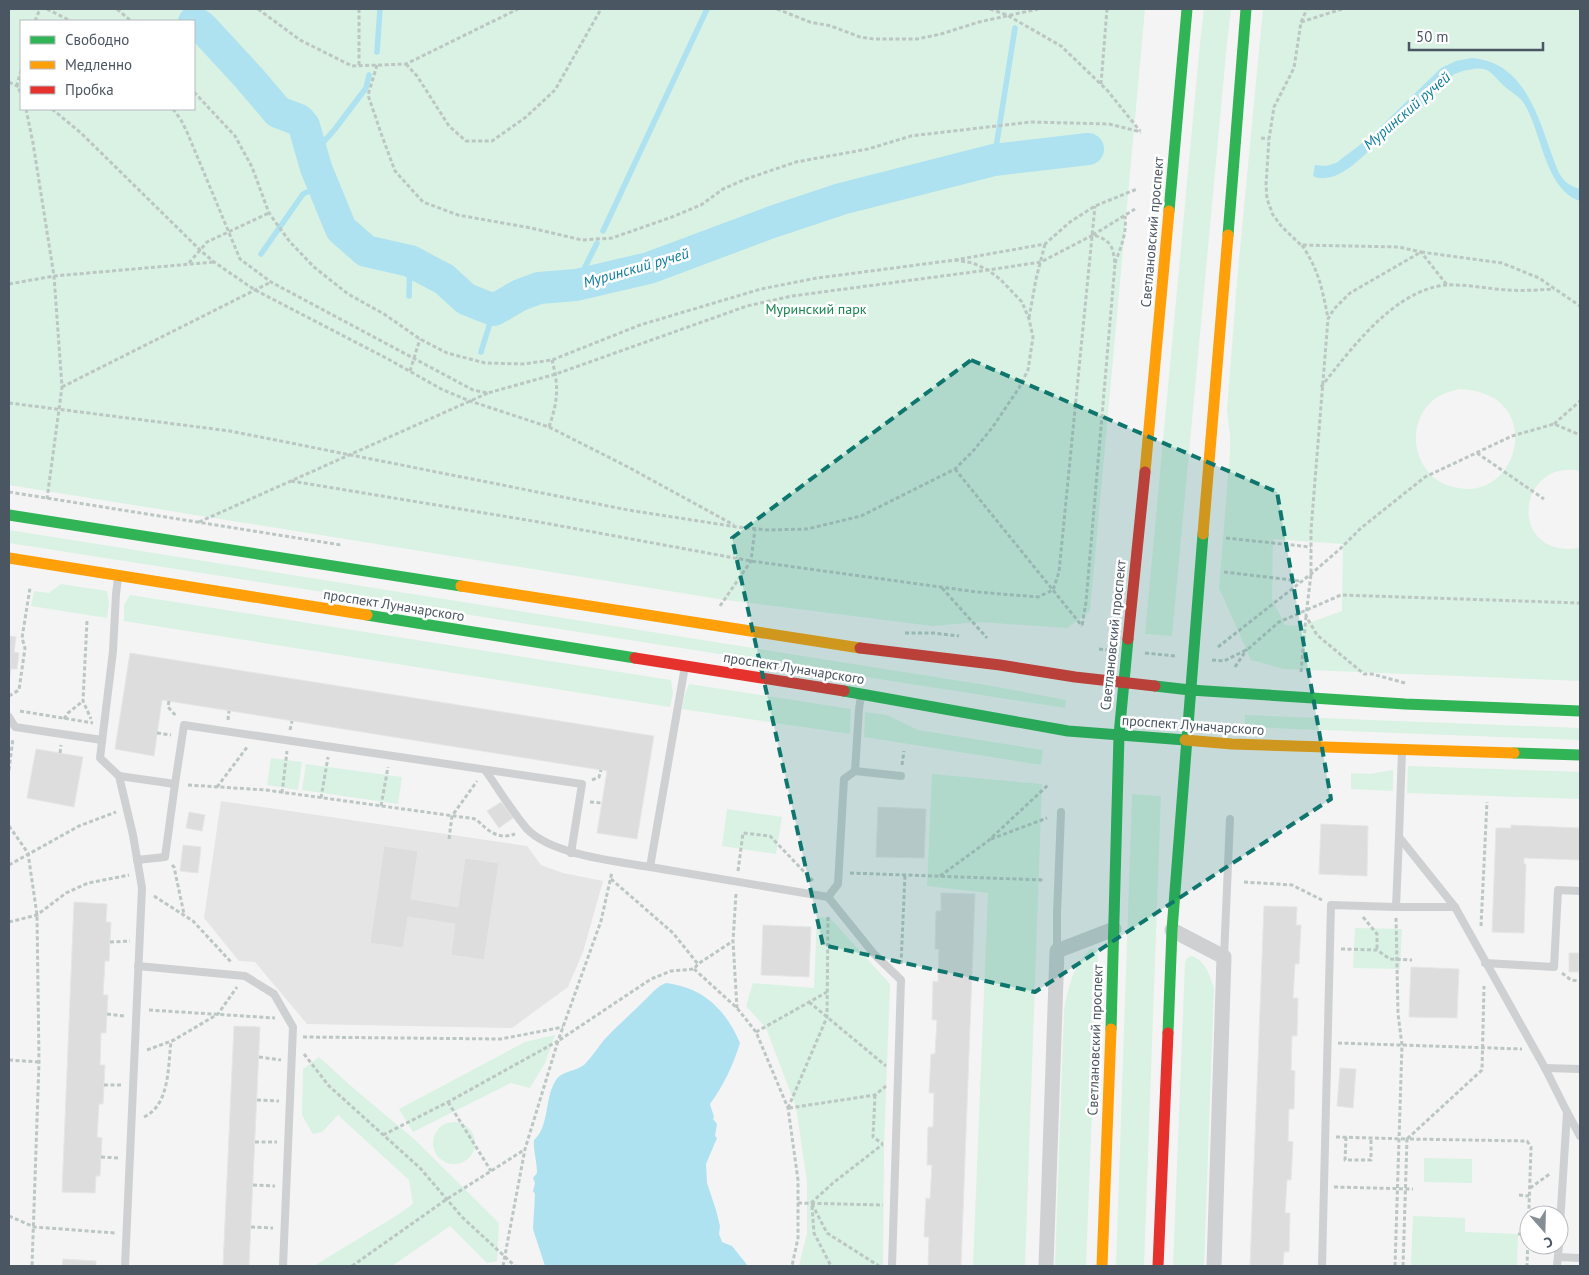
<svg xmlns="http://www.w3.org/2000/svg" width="1589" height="1275" viewBox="0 0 1589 1275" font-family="'PT Sans',sans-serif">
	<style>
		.education { fill: #e6e5e6 }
		.green { fill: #d9f2e3; fill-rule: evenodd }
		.water { fill: #aee2f0 }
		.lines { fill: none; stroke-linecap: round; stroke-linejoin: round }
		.stream { stroke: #aee2f0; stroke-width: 5.5 }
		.river { stroke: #aee2f0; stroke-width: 32 }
		.building { fill: #ddddde; stroke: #e5e6e7 }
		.path { stroke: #bcc7c4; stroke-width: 3; stroke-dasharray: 4 2.5; stroke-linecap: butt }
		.lane { stroke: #ced0d2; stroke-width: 8 }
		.street { stroke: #ced0d2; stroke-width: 15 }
		.fast { stroke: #30b455; stroke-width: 11 }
		.slow { stroke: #ff9f0a; stroke-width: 11 }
		.jam { stroke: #e5322d; stroke-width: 11 }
		.marked { fill: #0f766e; fill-opacity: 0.2; stroke: #0f766e; stroke-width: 4; stroke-dasharray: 10 6; stroke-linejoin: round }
		.labels { text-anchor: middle; stroke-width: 5; stroke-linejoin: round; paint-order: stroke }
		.street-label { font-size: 14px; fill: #4a5661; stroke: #fff }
		.park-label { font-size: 14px; fill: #17864f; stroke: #fff }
		.water-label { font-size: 15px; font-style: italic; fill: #0c7c9b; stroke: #fff }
	</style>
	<rect width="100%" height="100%" fill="#f4f4f4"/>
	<polygon class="education" points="221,801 527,846 541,865 563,873 603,881 583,952 568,987 512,1028 307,1024 255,962 239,961 204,918"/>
	<g class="green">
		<path d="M9,9h1136l-55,602 -23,17 -88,-6 -47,4 -213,-27 -710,-114zM21,21h173v88h-173z"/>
		<polygon points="1204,9 1231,9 1227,43 1172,636 1145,634 1200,43"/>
		<path d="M1263,9h317v462c-54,-12 -72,65 -22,77 7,1 14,2 22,-1v134l-296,-12 -33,-9 -32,-72 11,-136v-16l-3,-26 11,-140zM1459,389c88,3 61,111 0,99 -12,-2 -22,-6 -30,-15 -17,-20 -18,-49 0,-69 8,-9 19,-12 30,-15zM1273,539l70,5 -1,67 -41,15 -16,-1 -13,-26z"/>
		<polygon points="9,530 992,686 1066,700 1065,708 9,543"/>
		<polygon points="61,584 107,591 109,603 107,618 31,606 34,591 49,593"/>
		<polygon points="130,595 671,680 673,693 670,707 124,621 124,605"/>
		<polygon points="689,684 851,709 850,734 682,709 685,694"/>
		<polygon points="865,712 887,715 918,730 1043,750 1041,765 864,737"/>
		<polygon points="1245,715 1580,728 1580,740 1245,727"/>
		<polygon points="271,758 302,762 298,790 267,785"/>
		<polygon points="306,764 402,777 398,804 302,790"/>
		<polygon points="1408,766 1580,772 1580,799 1407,793"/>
		<polygon points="1393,770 1393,791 1351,789 1351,773 1370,774"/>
		<polygon points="932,774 1042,784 1025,1266 973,1266 988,893 927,886"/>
		<polygon points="1132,794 1161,796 1144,1266 1116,1266"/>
		<polygon points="727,809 782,817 776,854 722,846"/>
		<polygon points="817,917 830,918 890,984 884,1144 883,1266 799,1266 807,1233 807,1182 796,1107 766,1028 746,1006 753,983 814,988"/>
		<polygon points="1355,928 1402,929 1400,969 1353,968"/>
		<path d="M1091,949h3l3,2 1,5 -12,310h-31l9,-256c3,-20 10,-47 27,-61z"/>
		<path d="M1192,956c13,4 18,20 22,32l-10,278h-31l12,-303 2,-5z"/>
		<polygon points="555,1035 545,1063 530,1088 511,1083 413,1132 399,1109 525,1042"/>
		<polygon points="319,1057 352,1087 414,1139 499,1223 497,1261 487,1263 450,1226 392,1266 316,1266 317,1264 396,1216 413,1204 409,1180 338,1115 322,1132 313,1134 302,1115 303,1069"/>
		<circle cx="454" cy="1143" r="21"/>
		<polygon points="1424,1158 1472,1159 1472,1183 1424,1182"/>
		<polygon points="1413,1216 1465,1218 1465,1232 1518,1234 1517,1266 1411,1266"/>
	</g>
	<g class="water">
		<path d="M1472,58c58,5 68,69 86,113 5,10 11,15 22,18v12c-36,-12 -38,-71 -57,-99 -5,-7 -14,-11 -20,-17 -13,-13 -14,-20 -36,-15 -27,6 -31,24 -48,40 -9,9 -20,15 -30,23 -17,13 -32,32 -50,41 -8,4 -18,6 -26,2l2,-11 11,1 10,-3 33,-25 72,-70 15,-7z"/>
		<path d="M666,983c38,5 59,26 74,60 -7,22 -16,42 -30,61l4,13 -1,2 4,5 -2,12 2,2 -11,26 1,19 9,27 4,16 -1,8 3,8 10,4 16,20h-203l-12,-37 2,-35 -2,-3 2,-8 -2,-5 4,-5c0,-12 -4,-23 -3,-33 16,-14 10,-42 22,-60 7,-10 20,-8 29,-16 7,-7 13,-17 19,-24 14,-15 30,-29 44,-43 6,-6 10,-11 18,-14z"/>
	</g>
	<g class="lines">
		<g class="stream">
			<polyline points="377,52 380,9"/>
			<polyline points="310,149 321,145 335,129 366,88 369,75"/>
			<polyline points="994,160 1015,28"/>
			<polyline points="603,231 707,9"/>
			<polyline points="261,254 303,194 322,185"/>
			<polyline points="576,285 597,243"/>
			<polyline points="409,296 410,261"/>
			<polyline points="481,352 494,310"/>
		</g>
		<polyline class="river" points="194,22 202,27 249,78 278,112 299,120 304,126 316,168 341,229 366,251 410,261 444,279 466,299 494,310 520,295 539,288 576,285 649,268 772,222 841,199 994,160 1088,149"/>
	</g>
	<g class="building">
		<polygon points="9,636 16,637 14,652 19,653 17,669 11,669 9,682"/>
		<polygon points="130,653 654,736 637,839 597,833 607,771 162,700 154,756 115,749"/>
		<polygon points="36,749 83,757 74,807 27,798"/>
		<polygon points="501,802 513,818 499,828 487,811"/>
		<polygon points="878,807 926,809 924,858 876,857"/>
		<polygon points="189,812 205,815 202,831 186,828"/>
		<polygon points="1321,824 1368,826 1367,876 1319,874"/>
		<polygon points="1511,825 1580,828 1580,860 1524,858 1524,864 1526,864 1524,933 1492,932 1496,828 1511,828"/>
		<polygon points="183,845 201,847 198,873 180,871"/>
		<polygon points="384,846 418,851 411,899 458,907 465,858 499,863 484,960 451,955 455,924 408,917 403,948 370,943"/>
		<polygon points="941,893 975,894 961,1266 928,1266 929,1237 924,1237 926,1198 930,1199 932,1165 927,1165 928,1127 933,1127 934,1093 929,1093 931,1054 935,1054 937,1020 932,1020 933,981 938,982 939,949 935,949 936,911 941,911"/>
		<polygon points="74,902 107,904 106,922 111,922 109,961 105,961 103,995 108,995 106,1033 101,1033 100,1065 105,1065 103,1104 99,1104 97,1137 102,1138 100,1176 96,1176 95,1193 62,1192"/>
		<polygon points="1264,906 1297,907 1296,925 1301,925 1299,964 1295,964 1293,998 1298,998 1297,1036 1292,1036 1291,1070 1295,1071 1294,1109 1289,1109 1288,1141 1293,1142 1291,1180 1287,1180 1285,1213 1290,1213 1289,1252 1284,1252 1283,1266 1250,1266"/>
		<polygon points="763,925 811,927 809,977 761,975"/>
		<rect x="1569" y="953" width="10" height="19"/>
		<polygon points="1411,967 1459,969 1457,1018 1409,1017"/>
		<polygon points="234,1026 260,1027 249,1266 223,1266"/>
		<polygon points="1340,1068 1356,1069 1353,1108 1337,1106"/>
		<polygon points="63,1259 96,1261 96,1266 62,1266"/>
	</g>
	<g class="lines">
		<g class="path">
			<polyline points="47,9 71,21"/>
			<polyline points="117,9 131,21"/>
			<polyline points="258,9 300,40 352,66 406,64 518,9"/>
			<polyline points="777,9 810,22 831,26 860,37 874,39 917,39 941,34 979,22 1038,9"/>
			<polyline points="990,9 1007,15 1061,46 1107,90 1140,131"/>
			<polyline points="1342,9 1301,22 1294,68 1274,107 1269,139 1266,185 1267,199 1273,215 1282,227 1301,245 1399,247 1421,252 1447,285"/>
			<polyline points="35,21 40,9"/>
			<polyline points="1301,22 1307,9"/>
			<polyline points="406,64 417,76 449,126 466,141 492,141 526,117 555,90 601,9"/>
			<polyline points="359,65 359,9"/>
			<polyline points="377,65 368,95 382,136 395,171 423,202 458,215 531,228 582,240 612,238 672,217 701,205 723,189 746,179 796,162 868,149 911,136 1030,122 1109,124 1141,132"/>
			<polyline points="21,70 17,85 21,94"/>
			<polyline points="9,82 21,88"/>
			<polyline points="1101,84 1107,9"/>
			<polyline points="194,92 235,136 252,167 269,213 290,242 314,267 348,294 384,314 420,339 447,353 485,363 523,364 552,360 640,325 761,289 817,278 955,260 1045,244 1070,222 1095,206 1137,189"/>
			<polyline points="26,109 33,143 54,276 62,387 47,499"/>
			<polyline points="52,109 81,133 200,250 214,262 255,290 388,359 443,390 470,401 549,427 628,467 734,525"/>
			<path d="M173,109l8,11 6,12 53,127 31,23 202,108 15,3 68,-19 191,-68 45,-10 196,-26 53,-8 52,-27c18,5 20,11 22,29l-29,338 -4,24"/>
			<polyline points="1261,138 1269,139"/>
			<polyline points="1093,235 1135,209"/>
			<path d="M1302,245c17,26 20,43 26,73"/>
			<polyline points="189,263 207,242 269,213"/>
			<path d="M1115,263c6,-16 12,-30 10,-47"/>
			<polyline points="9,284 54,276 214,262"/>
			<polyline points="1029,318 1036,279 1045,244"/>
			<polyline points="410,371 420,339"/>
			<polyline points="62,387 271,282"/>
			<path d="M1321,387c30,-38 73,-97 125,-102 20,-1 42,4 62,5 15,1 31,0 46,-1"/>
			<polyline points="9,403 230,431 628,510 737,527 768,530 807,529 861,516 955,469 973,451 992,428 1019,388 1028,370 1033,337 1029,319 1022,302 1001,280 988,270 973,263 955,260"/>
			<polyline points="1554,424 1580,401"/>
			<path d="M549,427c9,-26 10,-41 3,-67"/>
			<polyline points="1477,453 1544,499"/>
			<polyline points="955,469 1082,626"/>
			<polyline points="291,481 539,522 751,561 977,592 1038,597 1053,590 1059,572 1095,206"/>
			<polyline points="9,492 341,545"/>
			<polyline points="199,522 488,393"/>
			<polyline points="1226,538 1311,547"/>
			<polyline points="1224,572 1300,581"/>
			<polyline points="942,588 987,638"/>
			<polyline points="720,606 751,561 755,529"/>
			<polyline points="87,621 83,701 91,719"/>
			<polyline points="905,633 933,633 959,636"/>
			<polyline points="1218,647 1311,574 1340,549 1361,528 1425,477 1512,436 1554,424 1580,435"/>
			<polyline points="1099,649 1109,650"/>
			<polyline points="1145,653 1176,656"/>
			<polyline points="1212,660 1224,661 1248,649 1279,622 1341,595 1580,603"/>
			<polyline points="1235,667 1247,649"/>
			<polyline points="1301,672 1306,617"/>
			<polyline points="1405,683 1372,674 1364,674 1317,635 1306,616 1311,574 1311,530 1328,319 1334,309 1350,293 1421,252 1502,263 1539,278 1580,306"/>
			<polyline points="9,696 19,690 25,648 22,638 30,588"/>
			<polyline points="169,701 168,707 177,717"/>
			<polyline points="20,711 93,723"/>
			<polyline points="64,719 68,713 83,701"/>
			<polyline points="228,720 229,711"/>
			<polyline points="290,730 292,721"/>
			<polyline points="157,733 171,735"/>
			<polyline points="60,753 61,745"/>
			<polyline points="902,765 904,751"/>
			<polyline points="9,770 13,738"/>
			<polyline points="592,780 599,777 601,770"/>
			<path d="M188,785l78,5 210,29c12,12 22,21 39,15"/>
			<polyline points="217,787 248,746"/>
			<polyline points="282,793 287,751"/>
			<polyline points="321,798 328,757"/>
			<polyline points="590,802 602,803"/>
			<polyline points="381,806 388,767"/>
			<polyline points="9,826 28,853 37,915 39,1062 32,1266"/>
			<polyline points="449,839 452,816 477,781"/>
			<polyline points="991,839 1047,818"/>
			<polyline points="9,865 79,826 116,812"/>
			<polyline points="172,865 174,867 184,914"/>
			<polyline points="738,871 743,833 770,836 814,882"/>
			<polyline points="850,873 1044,880"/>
			<polyline points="940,876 988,841 1048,785"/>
			<polyline points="611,879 673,933 698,964"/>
			<polyline points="1244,882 1292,885 1322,900"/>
			<polyline points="736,894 733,941 737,1008"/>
			<polyline points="154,896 193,921 232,963"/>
			<polyline points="1363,917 1377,934 1377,950"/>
			<polyline points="9,922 37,915 66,893 88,883 129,875"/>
			<polyline points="1481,926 1487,802"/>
			<polyline points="110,942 130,941"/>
			<polyline points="1341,949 1377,950 1390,959 1412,960"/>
			<polyline points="901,964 905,875"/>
			<polyline points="694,969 737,1008 756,1032 788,1108 798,1180 798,1238 792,1266"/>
			<polyline points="1562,973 1571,980 1580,981"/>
			<polyline points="809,1002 886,1066"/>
			<polyline points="149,1010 275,1018"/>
			<polyline points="107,1014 124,1016"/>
			<polyline points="756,1032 827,992"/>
			<polyline points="303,1037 501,1039 563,1027"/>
			<polyline points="1338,1043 1522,1049"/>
			<polyline points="147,1050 174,1040 218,1014 237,987"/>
			<polyline points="304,1054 329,1086 420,1168 462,1217 515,1266"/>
			<polyline points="259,1057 281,1060"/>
			<polyline points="9,1060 39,1062"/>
			<polyline points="104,1085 121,1085"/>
			<polyline points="875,1095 873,1137 883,1144"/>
			<polyline points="257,1100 279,1101"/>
			<polyline points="448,1102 491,1171"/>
			<polyline points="788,1108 827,1017 828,917"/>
			<polyline points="789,1108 875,1095 886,1086"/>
			<path d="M144,1117c26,-12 24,-51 27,-76"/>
			<polyline points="383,1135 448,1102 558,1041 601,921 612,872"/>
			<polyline points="1336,1137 1407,1139 1482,1070 1484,986"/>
			<polyline points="1346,1137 1345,1160 1371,1160 1371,1138"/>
			<polyline points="255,1142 277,1142"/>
			<polyline points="101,1157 118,1158"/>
			<polyline points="253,1185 275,1186"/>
			<polyline points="1334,1187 1413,1189"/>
			<polyline points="1530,1188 1551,1173"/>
			<polyline points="1519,1195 1529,1196"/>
			<polyline points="798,1203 883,1205"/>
			<polyline points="811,1203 833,1183 883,1144"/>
			<polyline points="812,1204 827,1233 879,1266"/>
			<polyline points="812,1206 814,1233 831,1266"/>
			<polyline points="9,1216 34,1227 116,1233"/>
			<polyline points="251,1227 273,1228"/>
			<polyline points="1518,1234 1528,1234"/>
			<polyline points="352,1266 447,1199 524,1150"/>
			<polyline points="503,1266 525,1149 558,1041 651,979 671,971 694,969 698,964 733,941"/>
			<polyline points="1395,1266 1402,1045 1398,1014 1396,917"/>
			<polyline points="1403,1266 1407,1139 1527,1141 1531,1147 1527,1266"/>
		</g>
		<g class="lane">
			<polyline points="118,578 116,594 113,651 100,758 119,776 175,784 184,725 582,784 571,853"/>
			<polyline points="9,717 15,727 102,740"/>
			<polyline points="1402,751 1399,837 1455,907 1545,1068 1567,1112 1559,1241"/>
			<path d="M485,770c13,18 28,43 42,59 25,26 89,32 123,38l35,-201"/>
			<polyline points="855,771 859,709 861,696"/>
			<polyline points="119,776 133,835 142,888 125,1266"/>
			<polyline points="137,860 165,857 175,784"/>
			<polyline points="650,867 828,897 838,884 844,779 855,771 901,776"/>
			<polyline points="828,897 874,954 901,980 892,1266"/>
			<polyline points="1396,907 1455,907"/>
			<polyline points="1057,951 1057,914 1061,812"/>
			<polyline points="1224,957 1230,819"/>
			<polyline points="1485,963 1554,967 1558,890 1580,891"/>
			<polyline points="138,966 245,976 274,994 293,1027 283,1266"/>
			<polyline points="1545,1068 1580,1069"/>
			<polyline points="1567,1112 1580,1136"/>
			<polyline points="1558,1257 1580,1258"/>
			<polyline points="1322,1266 1331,905 1396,907 1399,837"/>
			<polyline points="1557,1266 1559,1245"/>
		</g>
		<g class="street">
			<polyline points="1172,930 1224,957 1214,1266"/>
			<polyline points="1046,1266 1057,951 1114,929"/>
		</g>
		<g class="fast">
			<polyline points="1169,211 1187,9"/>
			<polyline points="1228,235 1246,9"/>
			<polyline points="9,515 461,586"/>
			<polyline points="367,615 635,658"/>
			<polyline points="1155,686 1190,690 1405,704 1580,711"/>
			<polyline points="844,691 1068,731 1185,740"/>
			<polyline points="1514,753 1580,755"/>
			<polyline points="1111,1029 1119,735 1128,639"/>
			<polyline points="1168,1033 1172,930 1203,534"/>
		</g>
		<g class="slow">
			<polyline points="1145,472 1169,211"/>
			<polyline points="1203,534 1228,235"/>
			<polyline points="9,558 367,615"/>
			<polyline points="461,586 860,648"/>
			<polyline points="1185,740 1232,744 1514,753"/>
			<polyline points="1102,1266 1111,1029"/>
		</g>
		<g class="jam">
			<polyline points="1128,639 1145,472"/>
			<polyline points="860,648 1000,665 1075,677 1155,686"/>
			<polyline points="635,658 844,691"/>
			<polyline points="1158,1266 1168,1033"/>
		</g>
	</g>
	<path class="marked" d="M971,360l306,132 54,307 -296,193 -212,-47 -91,-407z"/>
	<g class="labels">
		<g class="street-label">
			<text transform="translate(1152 232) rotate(-85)" y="5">Светлановский проспект</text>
			<text transform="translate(394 605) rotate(9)" y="5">проспект Луначарского</text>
			<text transform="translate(1113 635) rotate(-84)" y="5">Светлановский проспект</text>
			<text transform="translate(794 668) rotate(9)" y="5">проспект Луначарского</text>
			<text transform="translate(1193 725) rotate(4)" y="5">проспект Луначарского</text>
			<text transform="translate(1095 1040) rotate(-88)" y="5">Светлановский проспект</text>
		</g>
		<g class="park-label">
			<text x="816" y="314">Муринский парк</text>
		</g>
		<g class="water-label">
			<text transform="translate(1407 111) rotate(-41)" y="5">Муринский ручей</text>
			<text transform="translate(636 268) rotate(-16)" y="5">Муринский ручей</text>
		</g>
	</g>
	<rect width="1589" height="1275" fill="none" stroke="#4a5661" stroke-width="20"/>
	<rect x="20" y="20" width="175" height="90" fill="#ffffff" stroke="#b7bbc0"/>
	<rect x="30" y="36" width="25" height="8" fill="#30b455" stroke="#b7bbc0"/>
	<text x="65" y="45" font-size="15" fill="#4a5661">Свободно</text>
	<rect x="30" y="61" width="25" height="8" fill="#ff9f0a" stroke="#b7bbc0"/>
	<text x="65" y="70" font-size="15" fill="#4a5661">Медленно</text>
	<rect x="30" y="86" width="25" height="8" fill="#e5322d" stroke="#b7bbc0"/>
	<text x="65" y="95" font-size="15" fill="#4a5661">Пробка</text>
	<g transform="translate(1544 1230) rotate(160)"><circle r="24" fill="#ffffff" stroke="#b7bbc0"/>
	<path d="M0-4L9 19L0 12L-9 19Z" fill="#868d94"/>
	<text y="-8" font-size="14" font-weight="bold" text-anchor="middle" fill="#4a5661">С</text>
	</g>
	<path d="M1409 42v8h134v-8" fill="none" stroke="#4a5661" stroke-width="2.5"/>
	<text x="1416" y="42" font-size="15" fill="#4a5661" stroke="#ffffff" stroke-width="4" paint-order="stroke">50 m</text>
</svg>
